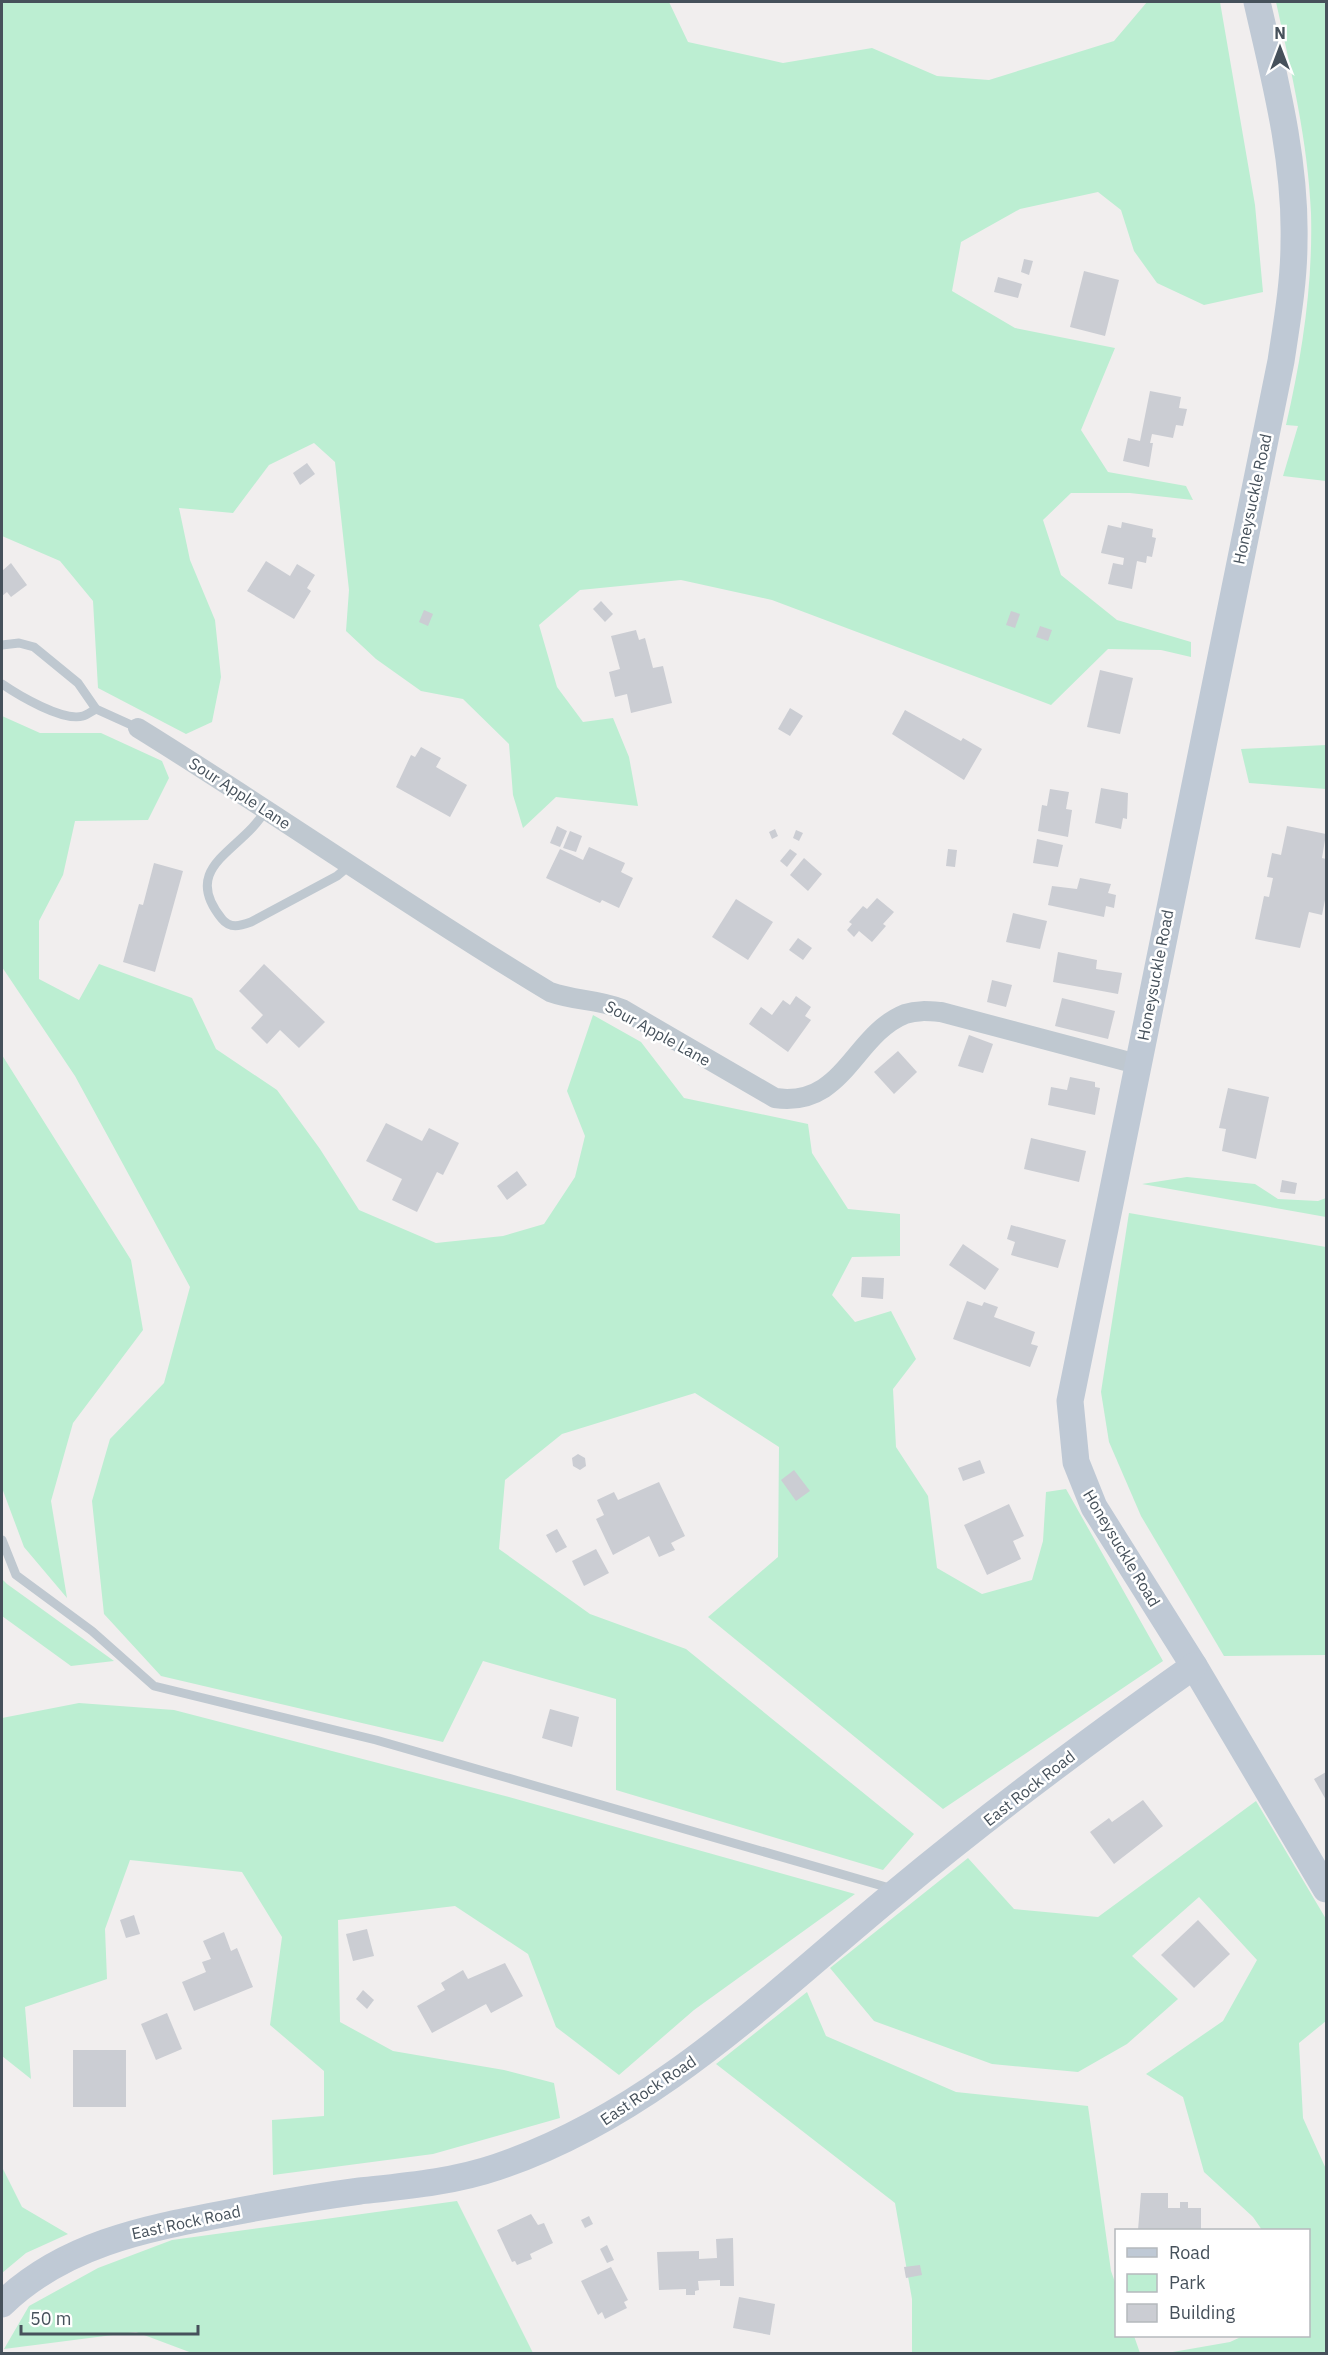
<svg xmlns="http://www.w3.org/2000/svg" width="1328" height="2355" viewBox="0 0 1328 2355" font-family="'IBM Plex Sans',sans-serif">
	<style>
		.green { fill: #bceed2 }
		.building { fill: #cbcdd3 }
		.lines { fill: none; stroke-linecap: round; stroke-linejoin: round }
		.lane { stroke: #bfc8d0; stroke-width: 9 }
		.street { stroke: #bfc8d0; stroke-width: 20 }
		.secondary { stroke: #bfc9d5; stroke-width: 27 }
		.labels { text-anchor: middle; stroke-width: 5; stroke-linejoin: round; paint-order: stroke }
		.street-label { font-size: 16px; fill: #46515b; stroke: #fff }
	</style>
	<rect width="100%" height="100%" fill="#f1eeee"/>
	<g class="green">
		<polygon points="2,2 669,2 688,42 783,63 872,48 937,76 989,80 1114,41 1147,2 1220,2 1255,205 1263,292 1204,305 1157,283 1134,251 1121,210 1098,192 1020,209 961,242 952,291 1015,328 1115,348 1081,430 1108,472 1186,486 1193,500 1130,493 1071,493 1043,520 1061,575 1117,620 1191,642 1191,657 1161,650 1108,649 1051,705 772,600 681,580 580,590 539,625 557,687 583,722 613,718 629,757 638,806 556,797 523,828 513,795 509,744 463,699 421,691 376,659 346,631 349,590 335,462 314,443 269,465 233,513 179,508 190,560 215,620 221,677 212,722 186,734 98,688 93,601 60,561 2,536"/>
		<path d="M1276,2h50v479l-43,-5 15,-50 -12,-1c16,-69 27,-140 25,-212 -3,-71 -20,-143 -35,-211z"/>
		<polygon points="2,716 40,733 101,733 162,761 169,778 148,820 75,821 63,875 39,921 39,979 79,1000 99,964 192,998 216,1049 277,1090 320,1149 359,1210 436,1243 503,1236 544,1224 575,1177 585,1136 567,1091 593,1015 641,1042 684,1098 808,1124 812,1153 848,1209 900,1214 900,1256 852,1257 832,1295 855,1322 891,1311 916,1359 893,1389 896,1447 928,1496 937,1568 982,1594 1032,1580 1043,1541 1046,1492 1066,1489 1163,1661 943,1809 708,1617 778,1557 779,1447 695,1393 562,1434 505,1480 499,1549 590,1614 686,1649 914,1834 883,1870 616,1790 616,1699 483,1661 443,1742 161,1676 104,1614 92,1501 110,1439 164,1383 190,1287 75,1076 2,967"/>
		<polygon points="1326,745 1326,789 1249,783 1241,749"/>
		<polygon points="2,1055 131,1260 143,1330 73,1423 51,1501 67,1598 24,1547 2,1488"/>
		<polygon points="1187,1177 1255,1184 1278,1199 1318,1201 1326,1198 1326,1217 1142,1184"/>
		<polygon points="1129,1213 1326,1247 1326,1655 1224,1656 1141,1516 1109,1442 1101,1392"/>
		<polygon points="2,1579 7,1584 114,1661 71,1666 2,1616"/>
		<polygon points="79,1703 174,1710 509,1797 855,1894 694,2010 619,2075 556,2027 528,1954 455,1906 338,1920 340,2022 393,2051 504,2070 554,2083 560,2118 433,2154 273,2175 272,2120 324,2116 324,2071 270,2025 282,1937 242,1872 130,1860 105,1929 107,1979 25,2007 31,2079 2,2056 2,1718"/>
		<polygon points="1256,1801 1326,1919 1326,2021 1299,2043 1303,2118 1326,2169 1326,2353 1167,2353 1230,2342 1243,2336 1308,2336 1308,2230 1262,2230 1253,2217 1204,2172 1183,2097 1146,2074 1223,2021 1257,1960 1199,1897 1132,1956 1178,1999 1127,2044 1078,2072 992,2064 874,2021 830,1968 968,1858 1014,1909 1098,1917"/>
		<polygon points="807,1992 826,2036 956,2092 1088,2106 1111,2271 1116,2285 1116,2336 1134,2336 1140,2353 912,2353 912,2299 895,2203 716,2064"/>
		<polygon points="2,2167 22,2207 68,2234 26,2253 2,2273"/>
		<polygon points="457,2201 533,2353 192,2353 136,2332 4,2349 29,2306 98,2268 172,2240"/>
	</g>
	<g class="building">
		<polygon points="1024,259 1033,261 1029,275 1021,272"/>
		<polygon points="1084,271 1119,280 1105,336 1070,327"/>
		<polygon points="998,277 1022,284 1018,298 994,292"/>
		<polygon points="1150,391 1181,397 1179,408 1187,409 1183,426 1176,425 1173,438 1152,434 1150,443 1153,443 1149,467 1123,461 1128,438 1140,441"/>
		<polygon points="307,463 315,474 300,485 293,473"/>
		<polygon points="1122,522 1153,529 1152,537 1156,538 1152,557 1147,556 1146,563 1137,561 1132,589 1108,584 1113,563 1123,565 1124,558 1101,553 1108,525 1121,528"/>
		<polygon points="266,561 290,576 297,564 315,575 307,588 311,591 294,619 247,591"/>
		<polygon points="11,563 27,585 11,597 7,592 2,596 2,571"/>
		<polygon points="601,601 613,614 605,622 593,609"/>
		<polygon points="424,610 433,614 428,626 419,622"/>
		<polygon points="1011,611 1020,614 1015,628 1006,625"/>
		<polygon points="1040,626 1052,630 1048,641 1036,637"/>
		<polygon points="636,630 639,640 645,638 653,668 663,666 672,703 631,713 627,694 615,697 609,672 620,669 611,636"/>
		<polygon points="1100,670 1133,678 1120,734 1087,727"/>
		<polygon points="790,708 803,716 790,736 778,729"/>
		<polygon points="905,710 961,741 963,738 982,749 964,780 892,734"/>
		<polygon points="421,747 441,758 436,767 467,785 450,817 396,787 411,755 415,757"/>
		<polygon points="1101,788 1128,793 1127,819 1123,818 1121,829 1095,823"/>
		<polygon points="1050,789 1069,792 1066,809 1072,810 1068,837 1038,831 1042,805 1047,806"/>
		<polygon points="557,826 567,831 560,847 550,843"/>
		<polygon points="1287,826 1326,834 1322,858 1326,859 1326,895 1322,915 1309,912 1300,948 1255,939 1264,896 1269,897 1273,878 1267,877 1272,853 1281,855"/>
		<polygon points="775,829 778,836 772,839 769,832"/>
		<polygon points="796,830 803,833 799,841 793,838"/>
		<polygon points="570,831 582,836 576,852 563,848"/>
		<polygon points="1037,839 1063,845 1058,867 1033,863"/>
		<polygon points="589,847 625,863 621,872 633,878 619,908 602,900 600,903 546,878 560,849 583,860"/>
		<polygon points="790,849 797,854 787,867 780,861"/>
		<polygon points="948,849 957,850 955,867 946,866"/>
		<polygon points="804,858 822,874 808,891 790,875"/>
		<polygon points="154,863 183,871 155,972 123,962 139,904 143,905"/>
		<polygon points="1080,878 1111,884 1108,893 1116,895 1114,908 1106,906 1104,917 1048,905 1052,886 1077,889"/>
		<polygon points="877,898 894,912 883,924 886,926 872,942 859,931 854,937 847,930 852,924 849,922 863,906 867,909"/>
		<polygon points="736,899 773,922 748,960 712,937"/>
		<polygon points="1013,913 1047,921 1040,949 1006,942"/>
		<polygon points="798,938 812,948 803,960 789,950"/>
		<polygon points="1058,952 1097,960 1096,969 1122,973 1118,994 1053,982"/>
		<polygon points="264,964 325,1022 299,1048 280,1030 267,1044 251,1028 263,1015 239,991"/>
		<polygon points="992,980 1012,985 1006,1007 987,1002"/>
		<polygon points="796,996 811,1007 805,1016 811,1020 788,1052 749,1024 761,1007 772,1015 783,1000 790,1005"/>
		<polygon points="1062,998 1115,1011 1108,1039 1055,1026"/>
		<polygon points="969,1035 993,1044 983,1073 958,1066"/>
		<polygon points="898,1051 917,1072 894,1094 874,1072"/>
		<polygon points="1070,1077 1095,1082 1095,1087 1100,1088 1095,1115 1048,1105 1051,1087 1067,1090"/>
		<polygon points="1228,1088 1269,1097 1256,1159 1222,1151 1226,1129 1219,1128"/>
		<polygon points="386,1123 422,1141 429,1128 459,1143 443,1175 437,1172 417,1212 392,1200 402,1179 366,1161"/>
		<polygon points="1031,1138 1086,1151 1079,1182 1024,1169"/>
		<polygon points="517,1171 527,1185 507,1200 497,1186"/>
		<polygon points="1282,1180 1297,1183 1295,1194 1280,1192"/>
		<polygon points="1011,1225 1066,1240 1058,1268 1011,1255 1015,1242 1007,1239"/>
		<polygon points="963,1244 999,1269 985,1290 949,1265"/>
		<polygon points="862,1277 884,1278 883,1299 861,1297"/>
		<polygon points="967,1301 982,1306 984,1302 998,1307 994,1317 1035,1332 1031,1344 1038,1346 1030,1367 953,1339"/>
		<polygon points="578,1454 585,1458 586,1466 580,1470 573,1466 572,1458"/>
		<polygon points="980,1460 985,1473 963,1481 958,1468"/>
		<polygon points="794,1470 810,1491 796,1501 781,1480"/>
		<polygon points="659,1482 685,1536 671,1543 675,1550 659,1557 649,1536 613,1555 596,1519 604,1515 597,1500 614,1492 618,1500"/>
		<polygon points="1009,1504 1024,1536 1013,1541 1021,1559 987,1575 964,1525"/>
		<polygon points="557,1529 567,1547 556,1553 546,1535"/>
		<polygon points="596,1549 609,1573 584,1586 572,1561"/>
		<polygon points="550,1709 579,1717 572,1747 542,1738"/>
		<polygon points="1326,1772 1326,1800 1314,1779"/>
		<polygon points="1143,1800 1163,1826 1114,1864 1090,1832 1109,1818 1112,1822"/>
		<polygon points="134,1915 140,1934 126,1938 120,1920"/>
		<polygon points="1198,1920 1230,1954 1194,1988 1161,1955"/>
		<polygon points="367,1929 374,1956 353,1961 346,1934"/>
		<polygon points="224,1932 231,1951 237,1948 253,1987 194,2011 182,1982 206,1972 202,1962 211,1959 203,1941"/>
		<polygon points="505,1963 523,1996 491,2013 486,2004 432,2033 417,2006 445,1990 441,1983 463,1970 468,1979"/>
		<polygon points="363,1990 374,2000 367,2009 356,1999"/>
		<polygon points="167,2013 182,2049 156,2060 141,2024"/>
		<rect x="73" y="2050" width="53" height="57"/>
		<polygon points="1141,2193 1168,2193 1168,2208 1180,2208 1180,2202 1188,2202 1188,2208 1201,2208 1201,2230 1138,2230"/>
		<polygon points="531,2214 538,2225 544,2223 553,2243 530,2254 532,2259 517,2265 515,2261 512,2262 497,2230"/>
		<polygon points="589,2216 593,2224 585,2228 581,2220"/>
		<polygon points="733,2238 734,2286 720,2286 720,2280 698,2281 699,2290 695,2291 695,2295 686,2295 686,2289 659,2290 657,2252 699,2251 699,2259 717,2258 716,2239"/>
		<polygon points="607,2245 614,2260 607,2263 600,2249"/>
		<polygon points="920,2265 922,2275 906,2278 904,2267"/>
		<polygon points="611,2267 628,2300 624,2302 627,2308 605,2319 602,2312 598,2315 581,2281"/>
		<polygon points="739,2297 775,2304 770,2335 733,2328"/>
	</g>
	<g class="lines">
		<g class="lane">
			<polyline points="2,645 19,643 34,647 78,683 96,709 138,728"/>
			<path d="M2,684c16,11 61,38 81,32 4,-1 9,-5 13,-7"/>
			<path d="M266,809c-22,42 -88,56 -44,110 8,10 18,7 29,3l86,-46 13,-11"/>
			<polyline points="2,1540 16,1575 92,1631 154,1686 376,1740 893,1889"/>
		</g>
		<path class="street" d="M138,728c139,86 272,180 412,264 25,9 47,7 72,17l153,89c69,10 78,-63 130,-84 12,-4 23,-3 36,-2l196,52"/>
		<g class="secondary">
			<path d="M1257,2c18,78 39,158 37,240 0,40 -7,79 -13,119l-211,1040 6,61 18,45 100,159 132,223"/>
			<path d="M2,2304c61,-59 141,-75 221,-90 46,-9 92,-17 137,-23 46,-5 93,-9 137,-24 156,-52 274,-172 398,-274 96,-80 197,-155 299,-227"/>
		</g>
	</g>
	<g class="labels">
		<g class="street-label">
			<text transform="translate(1252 499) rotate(-78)" y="6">Honeysuckle Road</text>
			<text transform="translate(240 793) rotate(33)" y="6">Sour Apple Lane</text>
			<text transform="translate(1155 975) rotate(-79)" y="6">Honeysuckle Road</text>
			<text transform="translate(658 1033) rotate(29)" y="6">Sour Apple Lane</text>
			<text transform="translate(1122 1548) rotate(59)" y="6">Honeysuckle Road</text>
			<text transform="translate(1029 1788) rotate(-38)" y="6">East Rock Road</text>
			<text transform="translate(648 2090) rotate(-34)" y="6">East Rock Road</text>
			<text transform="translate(186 2222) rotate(-12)" y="6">East Rock Road</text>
		</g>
	</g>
	<rect width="1328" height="2355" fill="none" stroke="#46515b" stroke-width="6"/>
	<rect x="1115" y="2229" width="195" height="108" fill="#ffffff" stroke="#b5b9bd" stroke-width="1.5"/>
	<rect x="1127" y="2248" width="30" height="9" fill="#bfc9d5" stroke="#b5b9bd" stroke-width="1.5"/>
	<text x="1169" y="2259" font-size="18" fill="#46515b">Road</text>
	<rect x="1127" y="2274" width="30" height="18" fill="#bceed2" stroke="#b5b9bd" stroke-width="1.5"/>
	<text x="1169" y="2289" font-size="18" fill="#46515b">Park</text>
	<rect x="1127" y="2304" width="30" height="18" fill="#cbcdd3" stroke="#b5b9bd" stroke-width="1.5"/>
	<text x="1169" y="2319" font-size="18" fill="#46515b">Building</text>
	<g transform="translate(1280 48)" stroke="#ffffff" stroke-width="4.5" paint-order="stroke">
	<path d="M0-4.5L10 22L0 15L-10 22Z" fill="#46515b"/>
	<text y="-9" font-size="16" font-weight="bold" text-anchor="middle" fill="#46515b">N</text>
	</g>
	<path d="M21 2325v9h177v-9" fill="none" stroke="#46515b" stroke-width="3"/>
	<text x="30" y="2325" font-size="18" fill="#46515b" stroke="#ffffff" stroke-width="4.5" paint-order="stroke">50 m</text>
</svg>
